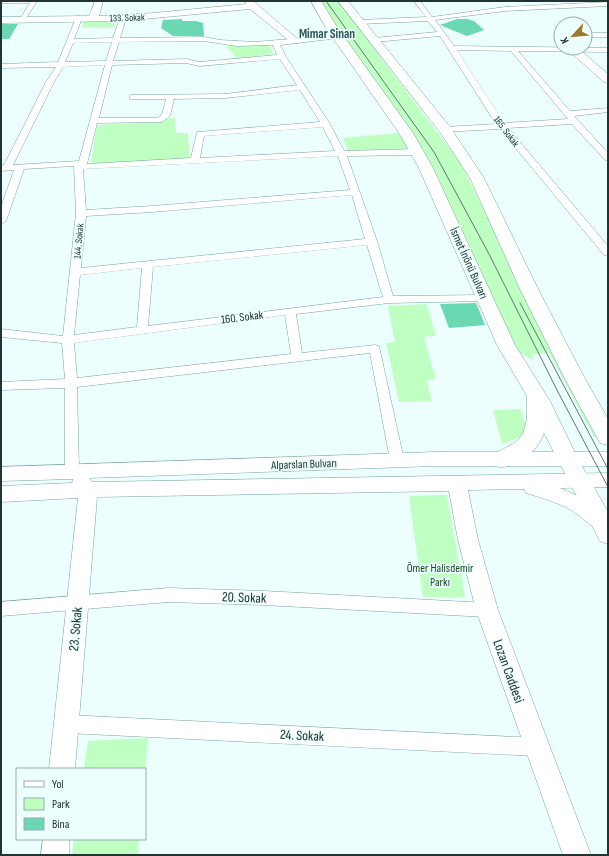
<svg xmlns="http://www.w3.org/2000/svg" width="609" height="856" viewBox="0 0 609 856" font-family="'Sofia Sans Condensed',sans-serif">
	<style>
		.green { fill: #bfffc2 }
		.building { fill: #69d8b3 }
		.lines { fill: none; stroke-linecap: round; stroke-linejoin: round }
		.street-casing { stroke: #78a3a1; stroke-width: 1 }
		.secondary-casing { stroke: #78a3a1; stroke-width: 1 }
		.primary-casing { stroke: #78a3a1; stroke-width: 1 }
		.street { fill: #fff; fill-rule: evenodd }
		.secondary { fill: #fff; fill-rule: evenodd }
		.primary { fill: #fff; fill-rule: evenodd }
		.tram { stroke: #627473; stroke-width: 1 }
		.labels { text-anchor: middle; stroke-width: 3.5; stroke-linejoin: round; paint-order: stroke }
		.far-street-label { font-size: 10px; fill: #213332; stroke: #ecfefd }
		.street-label { font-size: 12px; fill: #213332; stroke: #ecfefd }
		.park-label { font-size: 12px; fill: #14461c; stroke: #ecfefd }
		.far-district-label { font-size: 13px; font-weight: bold; fill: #2a5553; stroke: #ecfefd }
		.near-street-label { font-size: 14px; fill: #213332; stroke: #ecfefd }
	</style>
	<rect width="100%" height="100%" fill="#ecfefd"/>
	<g class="green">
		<polygon points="316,1 338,1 460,162 599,437 594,437 549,353 532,354 534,360 516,351 428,162"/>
		<polygon points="84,21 113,21 116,22 115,27 82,27"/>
		<polygon points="268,44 274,54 237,58 226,46"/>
		<polygon points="175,118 176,133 188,133 190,158 99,164 91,162 97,125 156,122 164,119"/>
		<polygon points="398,133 410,148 409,150 348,152 343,138"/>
		<polygon points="427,304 436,336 424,337 436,379 427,380 432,401 399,402 386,343 395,342 388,306"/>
		<polygon points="521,409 527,429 520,437 502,444 493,410"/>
		<polygon points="447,495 465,597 423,597 409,496"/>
		<polygon points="148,738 145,770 84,769 88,741"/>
		<polygon points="74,839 139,839 138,855 72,855"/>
	</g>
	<g class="building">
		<polygon points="182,19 182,21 196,21 203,23 204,36 173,36 161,28 163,20"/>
		<polygon points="457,19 467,19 474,21 484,30 467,36 440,25"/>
		<polygon points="1,24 18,24 9,39 1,39"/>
		<polygon points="476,303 485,325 449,328 440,304"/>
	</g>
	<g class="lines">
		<g class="street-casing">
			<g id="street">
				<polygon points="1,1 37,1 25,20 23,21 20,19 30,3 1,3"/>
				<path d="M414,1h6l12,16 73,-10 103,-5v4l-103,5 -70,9 19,26 154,2v4l-90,-1 52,60 38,-3v4l-34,4 34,37v8l-3,-1 -33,-36 -64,4 100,118v10l-4,-1 -104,-126 -58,3 -1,-2 4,-3 51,-3 -56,-88 -66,6 -4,-2 4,-2 63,-6 -9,-11 -68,3 -3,-2 3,-2 66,-3zM457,50l54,1 57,68 -64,4z"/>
				<path d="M79,16l3,2 -8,21 39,-1 7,-20 3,-2 3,2 -6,20 84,-1 16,3 34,2 87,-7 2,1 -4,2 -59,7 6,12 44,67 14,27 73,-2 4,3 -4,3 -70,1 30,85 16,55 91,-1 4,1 2,2 -2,2 -4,1 -95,2 -93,11 6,39 73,-8 4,1 25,114 -2,4 -5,1 -5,-1 -2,-4 -20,-107 -293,34 2,84 -2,4 -5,1 -5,-1 -2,-4v-83l-64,2v-8l64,-3 -3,-36 -61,-6v-8l62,7 13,-123 -2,-47 -50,3 -18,52 -5,3v-17l13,-37 -13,1v-6h3l42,-83 10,-15 -55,1v-4l57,-2 18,-44zM204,41l33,5 36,-1 4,10 -78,7 -12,-3 -74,2 6,-19zM112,42l-6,19 -41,1 8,-19zM280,59l17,26 -72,9 -92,1h-3v4h36l-4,16 -5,3h-58l13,-53 74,-2 13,3zM105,65l-26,96 -66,4 41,-83 9,-15zM300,90l20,32 -123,10 -6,26 -104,6 10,-41 65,-1 8,-6 4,-17 51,-1zM323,127l12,24 -135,7 4,-22zM338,156l12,34 -198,16 -66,4 -3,-41zM352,195l13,44 -284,29 5,-52 66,-4zM367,245l16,52 -235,29 5,-59zM142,268l-5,59 -63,8 6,-60zM285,315l6,39 -214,24 -3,-35z"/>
				<rect x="585" y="33" width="23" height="4"/>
				<polygon points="169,588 264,591 487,603 493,605 495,610 493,615 487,617 264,605 169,602 1,616 1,602"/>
				<polygon points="67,715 537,738 543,741 546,747 543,753 537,756 67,733 61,730 58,724 61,718"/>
			</g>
		</g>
		<g class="secondary-casing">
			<g id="secondary">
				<polygon points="95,1 103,1 99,16 154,13 246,4 245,1 253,1 300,41 298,43 292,43 250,9 123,21 1,23 1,17 89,16"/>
				<polygon points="569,48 578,48 608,74 608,83 604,82 569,51"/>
				<path d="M435,452h173v14h-173l-346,12 4,4 515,-9v14l-48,1 24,11 23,17 1,10 -8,4c-11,-4 -19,-14 -29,-20 -14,-8 -29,-12 -45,-17l-2,-4 -56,1 10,50 20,70 93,245h-28l-87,-245 -18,-70 -9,-49 -352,6 -22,272h-26l29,-271 -77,4v-16l71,-3 1,-4 -72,2v-14z"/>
				<polygon points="43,839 69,839 69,855 41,855"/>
			</g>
		</g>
		<g class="primary-casing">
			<g id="primary">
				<path d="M311,1h10l16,26 76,106 19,33 83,179 35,56 28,58 30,53v32l-8,-3 -56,-108c-6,18 -29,39 -50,33l-3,-6 3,-6 19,-10 10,-10 4,-15v-23l-30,-51 -79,-179 -19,-33 -73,-105z"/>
				<polygon points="338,1 348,1 450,127 484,178 538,289 584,377 608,419 608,445 600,443 564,377 520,289 470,178 440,132"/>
			</g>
		</g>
		<use href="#street" class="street"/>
		<use href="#secondary" class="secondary"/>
		<use href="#primary" class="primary"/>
		<g class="tram">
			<polyline points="326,1 434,152 489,254 558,392 608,487"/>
			<polyline points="520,303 608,469"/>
		</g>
	</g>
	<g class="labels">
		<g class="far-street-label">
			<text transform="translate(127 17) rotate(-2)" y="4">133. Sokak</text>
			<text transform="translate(507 131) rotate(53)" y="4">165. Sokak</text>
			<text transform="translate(78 241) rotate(-85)" y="4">144. Sokak</text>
		</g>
		<g class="street-label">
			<text transform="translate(469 263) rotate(66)" y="4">İsmet İnönü Bulvarı</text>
			<text transform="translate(242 317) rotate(-7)" y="4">160. Sokak</text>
			<text transform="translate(304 464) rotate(-2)" y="4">Alparslan Bulvarı</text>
		</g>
		<g class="park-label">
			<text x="440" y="572">Ömer Halisdemir<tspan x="440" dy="14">Parkı</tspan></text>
		</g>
		<g class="far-district-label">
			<text x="327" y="38">Mimar Sinan</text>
		</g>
		<g class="near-street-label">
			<text transform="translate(244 597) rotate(2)" y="5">20. Sokak</text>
			<text transform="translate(75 629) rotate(-85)" y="5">23. Sokak</text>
			<text transform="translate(509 671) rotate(70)" y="5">Lozan Caddesi</text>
			<text transform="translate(302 735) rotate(3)" y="5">24. Sokak</text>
		</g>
	</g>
	<rect width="609" height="856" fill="none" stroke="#213332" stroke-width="4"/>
	<rect x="16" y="768" width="130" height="72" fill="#ecfefd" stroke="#9badac"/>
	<rect x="24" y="781" width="20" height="6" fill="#ffffff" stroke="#9badac"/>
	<text x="52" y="788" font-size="12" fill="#213332">Yol</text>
	<rect x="24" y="798" width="20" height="12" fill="#bfffc2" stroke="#9badac"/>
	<text x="52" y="808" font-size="12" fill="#213332">Park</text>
	<rect x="24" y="818" width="20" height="12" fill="#69d8b3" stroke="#9badac"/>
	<text x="52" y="828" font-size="12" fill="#213332">Bina</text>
	<g transform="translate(573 36) rotate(243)"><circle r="19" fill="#ecfefd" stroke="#9badac"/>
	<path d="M0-3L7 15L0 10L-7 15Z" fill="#a37728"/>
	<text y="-6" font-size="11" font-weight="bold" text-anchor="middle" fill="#213332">K</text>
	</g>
</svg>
